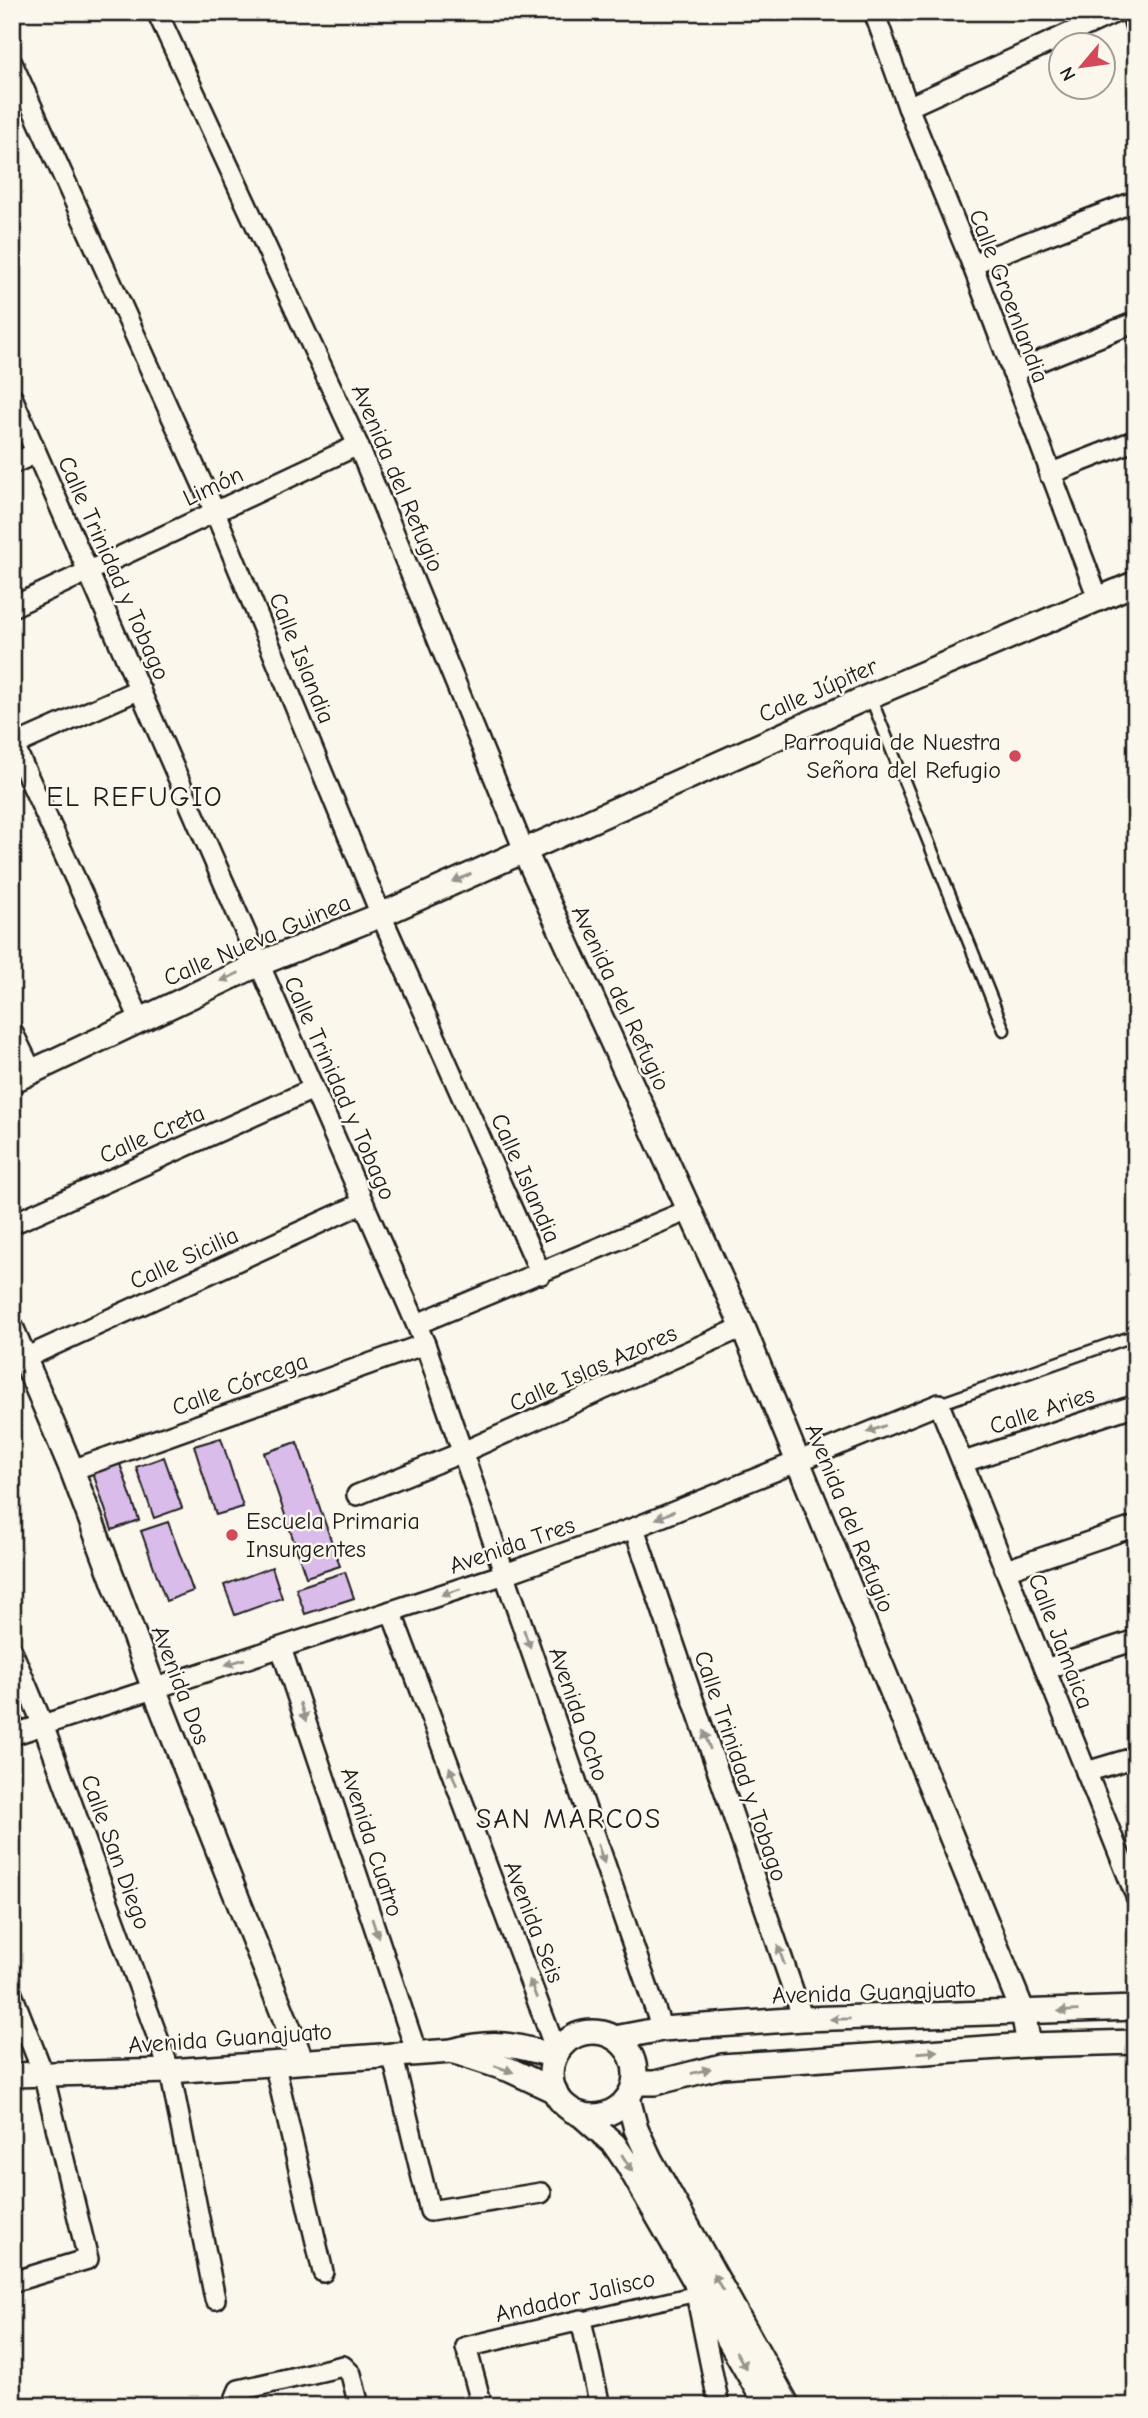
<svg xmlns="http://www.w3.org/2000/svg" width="1148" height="2418" viewBox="0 0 1148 2418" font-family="'Comic Neue',sans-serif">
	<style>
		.building { fill: #d9bcea; stroke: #1c1c1c; stroke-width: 2 }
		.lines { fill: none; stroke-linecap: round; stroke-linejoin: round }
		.service-casing { stroke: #1c1c1c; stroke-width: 15 }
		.pedestrian-casing { stroke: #1c1c1c; stroke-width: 19 }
		.minor-casing { stroke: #1c1c1c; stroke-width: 24 }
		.tertiary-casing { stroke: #1c1c1c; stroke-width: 28 }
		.service { stroke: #fbf7ec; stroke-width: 10 }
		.pedestrian { stroke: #fbf7ec; stroke-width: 14 }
		.minor { stroke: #fbf7ec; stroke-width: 19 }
		.tertiary { stroke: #fbf7ec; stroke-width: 23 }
		.oneway { fill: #97948e }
		.poi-dot { fill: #d1495b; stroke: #fbf7ec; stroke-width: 2.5 }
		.labels { text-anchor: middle; stroke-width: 5; stroke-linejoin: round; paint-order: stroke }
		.street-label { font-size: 24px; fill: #1c1c1c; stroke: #fbf7ec }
		.poi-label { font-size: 24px; fill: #1c1c1c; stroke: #fbf7ec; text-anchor: end }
		.quarter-label { font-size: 28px; letter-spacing: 2px; fill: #1c1c1c; stroke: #fbf7ec }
	</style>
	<rect width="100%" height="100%" fill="#fbf7ec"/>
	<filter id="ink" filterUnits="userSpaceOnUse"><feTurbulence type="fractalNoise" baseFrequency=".0143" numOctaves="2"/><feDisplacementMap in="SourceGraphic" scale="14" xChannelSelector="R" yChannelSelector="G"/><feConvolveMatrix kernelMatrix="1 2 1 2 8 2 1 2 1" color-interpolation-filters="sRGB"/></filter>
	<g filter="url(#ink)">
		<g class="building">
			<polygon points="221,1438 243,1507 216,1515 194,1446"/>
			<polygon points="297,1442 340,1566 306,1577 264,1453"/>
			<polygon points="164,1457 182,1508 154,1518 136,1467"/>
			<polygon points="119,1461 139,1520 112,1530 92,1470"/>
			<polygon points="168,1522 193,1591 166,1601 141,1531"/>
			<polygon points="272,1567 282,1598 235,1615 224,1585"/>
			<polygon points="345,1572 354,1598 305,1614 296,1588"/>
		</g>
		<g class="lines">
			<g class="service-casing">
				<g id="service">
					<polyline points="870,696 1004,1030"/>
					<polyline points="939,1404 1136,1335"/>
				</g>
			</g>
			<g class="pedestrian-casing">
				<polyline id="pedestrian" points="581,2320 695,2294"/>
			</g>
			<g class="minor-casing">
				<g id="minor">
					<polyline points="157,12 358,445 524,850"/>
					<polyline points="874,12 908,107 972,264 1098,598"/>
					<polyline points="1131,12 1136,28"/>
					<polyline points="12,63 215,512 381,915 541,1274"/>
					<polyline points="908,107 1116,12"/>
					<polyline points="972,264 1136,201"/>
					<polyline points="1012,372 1136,322"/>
					<polyline points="12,397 425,1344 662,2029"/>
					<polyline points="12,464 36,453"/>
					<polyline points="1049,474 1136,440"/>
					<polyline points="12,607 358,445"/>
					<polyline points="12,746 140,689"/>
					<polyline points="14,746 140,1019"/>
					<polyline points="12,1031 32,1072"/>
					<polyline points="12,1224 313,1089"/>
					<polyline points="417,1324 689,1210"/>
					<polyline points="25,1358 363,1203"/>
					<polyline points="964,1462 1136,1405"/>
					<polyline points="72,1470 425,1344"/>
					<polyline points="357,1495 463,1452 743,1327"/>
					<polyline points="634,1528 803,2019"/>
					<polyline points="1006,1570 1136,1526"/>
					<polyline points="391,1611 557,2053"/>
					<polyline points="281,1648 416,2051"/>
					<polyline points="12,1651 43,1725 170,2071 215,2299"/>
					<polyline points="1045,1669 1136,1640"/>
					<polyline points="12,1735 505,1574 634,1528 939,1404 1136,1896"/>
					<polyline points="1086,1772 1136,1757"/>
					<polyline points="12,1994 43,2073 88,2259 12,2282"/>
					<polyline points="392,2053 430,2211 541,2193"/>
					<polyline points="274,2062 323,2272"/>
					<polyline points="694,2283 719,2406"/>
					<polyline points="238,2406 236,2397 239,2390 343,2366 351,2374 359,2406"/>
					<polyline points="482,2406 466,2347 581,2320 600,2406"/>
				</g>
			</g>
			<g class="tertiary-casing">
				<g id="tertiary">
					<polyline points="524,850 743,1327 1023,2012 1029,2045"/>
					<polyline points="12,1081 259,964 381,915 870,696 1136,583"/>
					<polyline points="12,1329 72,1470 153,1686 301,2059"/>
					<circle cx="593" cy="2074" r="42"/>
					<polyline points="615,2038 662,2029 803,2019 1136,2008"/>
					<polyline points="452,2051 510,2070 555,2091"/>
					<path d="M12,2075l158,-4 282,-20c41,-12 63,-6 103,5"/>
					<polyline points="635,2083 655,2083 722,2066 1029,2045 1136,2042"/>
					<polyline points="628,2098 636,2129 650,2159 788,2406"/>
					<polyline points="580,2114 614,2144 627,2163 767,2406"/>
				</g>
			</g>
			<use href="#service" class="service"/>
			<use href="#pedestrian" class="pedestrian"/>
			<use href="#minor" class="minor"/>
			<use href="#tertiary" class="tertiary"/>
		</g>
		<defs><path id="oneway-solid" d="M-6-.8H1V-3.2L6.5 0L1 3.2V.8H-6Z" transform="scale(1.75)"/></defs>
		<g class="oneway">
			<use href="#oneway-solid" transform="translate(462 878) rotate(155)"/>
			<use href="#oneway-solid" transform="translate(230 977) rotate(155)"/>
			<use href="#oneway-solid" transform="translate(876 1429) rotate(159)"/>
			<use href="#oneway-solid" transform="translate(665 1515) rotate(157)"/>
			<use href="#oneway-solid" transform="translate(451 1592) rotate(162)"/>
			<use href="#oneway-solid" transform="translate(527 1639) rotate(71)"/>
			<use href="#oneway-solid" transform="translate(235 1662) rotate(163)"/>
			<use href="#oneway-solid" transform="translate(303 1712) rotate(72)"/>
			<use href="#oneway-solid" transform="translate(707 1740) rotate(-109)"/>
			<use href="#oneway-solid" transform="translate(453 1776) rotate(-111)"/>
			<use href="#oneway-solid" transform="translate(601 1854) rotate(71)"/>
			<use href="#oneway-solid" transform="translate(375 1928) rotate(72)"/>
			<use href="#oneway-solid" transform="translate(781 1955) rotate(-109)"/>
			<use href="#oneway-solid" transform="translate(533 1989) rotate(-111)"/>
			<use href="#oneway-solid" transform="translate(1068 2011) rotate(178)"/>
			<use href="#oneway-solid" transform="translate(840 2019) rotate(179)"/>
			<use href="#oneway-solid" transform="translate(928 2052) rotate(-4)"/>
			<use href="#oneway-solid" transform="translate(504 2069) rotate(19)"/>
			<use href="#oneway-solid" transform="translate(701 2071) rotate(-14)"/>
			<use href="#oneway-solid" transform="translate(627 2163) rotate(58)"/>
			<use href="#oneway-solid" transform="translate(718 2282) rotate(-119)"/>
			<use href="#oneway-solid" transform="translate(741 2360) rotate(60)"/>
		</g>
	</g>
	<g class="poi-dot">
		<circle cx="1015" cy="756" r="7"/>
		<circle cx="232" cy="1535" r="7"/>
	</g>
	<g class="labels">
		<g class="street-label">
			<text transform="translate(1009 296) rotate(69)" y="8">Calle Groenlandia</text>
			<text transform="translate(398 478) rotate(67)" y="8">Avenida del Refugio</text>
			<text transform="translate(213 486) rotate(-25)" y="8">Limón</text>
			<text transform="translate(114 568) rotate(66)" y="8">Calle Trinidad y Tobago</text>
			<text transform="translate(302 658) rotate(68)" y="8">Calle Islandia</text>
			<text transform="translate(818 690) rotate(-24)" y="8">Calle Júpiter</text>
			<text transform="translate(257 940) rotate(-23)" y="8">Calle Nueva Guinea</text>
			<text transform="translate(621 998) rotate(65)" y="8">Avenida del Refugio</text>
			<text transform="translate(340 1088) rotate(66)" y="8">Calle Trinidad y Tobago</text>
			<text transform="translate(152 1134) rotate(-24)" y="8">Calle Creta</text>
			<text transform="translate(526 1178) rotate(66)" y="8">Calle Islandia</text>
			<text transform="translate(184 1258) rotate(-25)" y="8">Calle Sicilia</text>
			<text transform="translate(593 1368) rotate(-24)" y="8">Calle Islas Azores</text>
			<text transform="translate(240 1384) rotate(-20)" y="8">Calle Córcega</text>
			<text transform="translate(1042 1410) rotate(-18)" y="8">Calle Aries</text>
			<text transform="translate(850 1518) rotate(68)" y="8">Avenida del Refugio</text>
			<text transform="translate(512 1545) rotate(-19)" y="8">Avenida Tres</text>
			<text transform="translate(1061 1641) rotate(69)" y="8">Calle Jamaica</text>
			<text transform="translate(181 1685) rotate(69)" y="8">Avenida Dos</text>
			<text transform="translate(579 1714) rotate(71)" y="8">Avenida Ocho</text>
			<text transform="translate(741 1766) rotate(71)" y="8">Calle Trinidad y Tobago</text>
			<text transform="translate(372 1842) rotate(72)" y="8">Avenida Cuatro</text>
			<text transform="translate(116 1852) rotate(70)" y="8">Calle San Diego</text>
			<text transform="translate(534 1922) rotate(69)" y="8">Avenida Seis</text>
			<text transform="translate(874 1992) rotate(-2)" y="8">Avenida Guanajuato</text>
			<text transform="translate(230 2038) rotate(-4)" y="8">Avenida Guanajuato</text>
			<text transform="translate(575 2296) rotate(-13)" y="8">Andador Jalisco</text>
		</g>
		<g class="poi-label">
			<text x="1001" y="750">Parroquia de Nuestra<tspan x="1001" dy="28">Señora del Refugio</tspan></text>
			<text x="246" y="1529" text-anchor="start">Escuela Primaria<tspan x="246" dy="28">Insurgentes</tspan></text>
		</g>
		<g class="quarter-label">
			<text x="135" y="806">EL REFUGIO</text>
			<text x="569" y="1828">SAN MARCOS</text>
		</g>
	</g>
	<rect width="1148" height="2418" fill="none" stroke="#fbf7ec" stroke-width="42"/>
	<rect x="21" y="21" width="1106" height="2376" fill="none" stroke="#1c1c1c" stroke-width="2.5" filter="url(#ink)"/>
	<g transform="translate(1082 66) rotate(241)"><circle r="33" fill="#fbf7ec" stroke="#a29f99" stroke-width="2"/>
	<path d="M0-5L12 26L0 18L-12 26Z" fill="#d1495b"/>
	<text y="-10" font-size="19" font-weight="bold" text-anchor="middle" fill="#1c1c1c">N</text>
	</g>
</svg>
